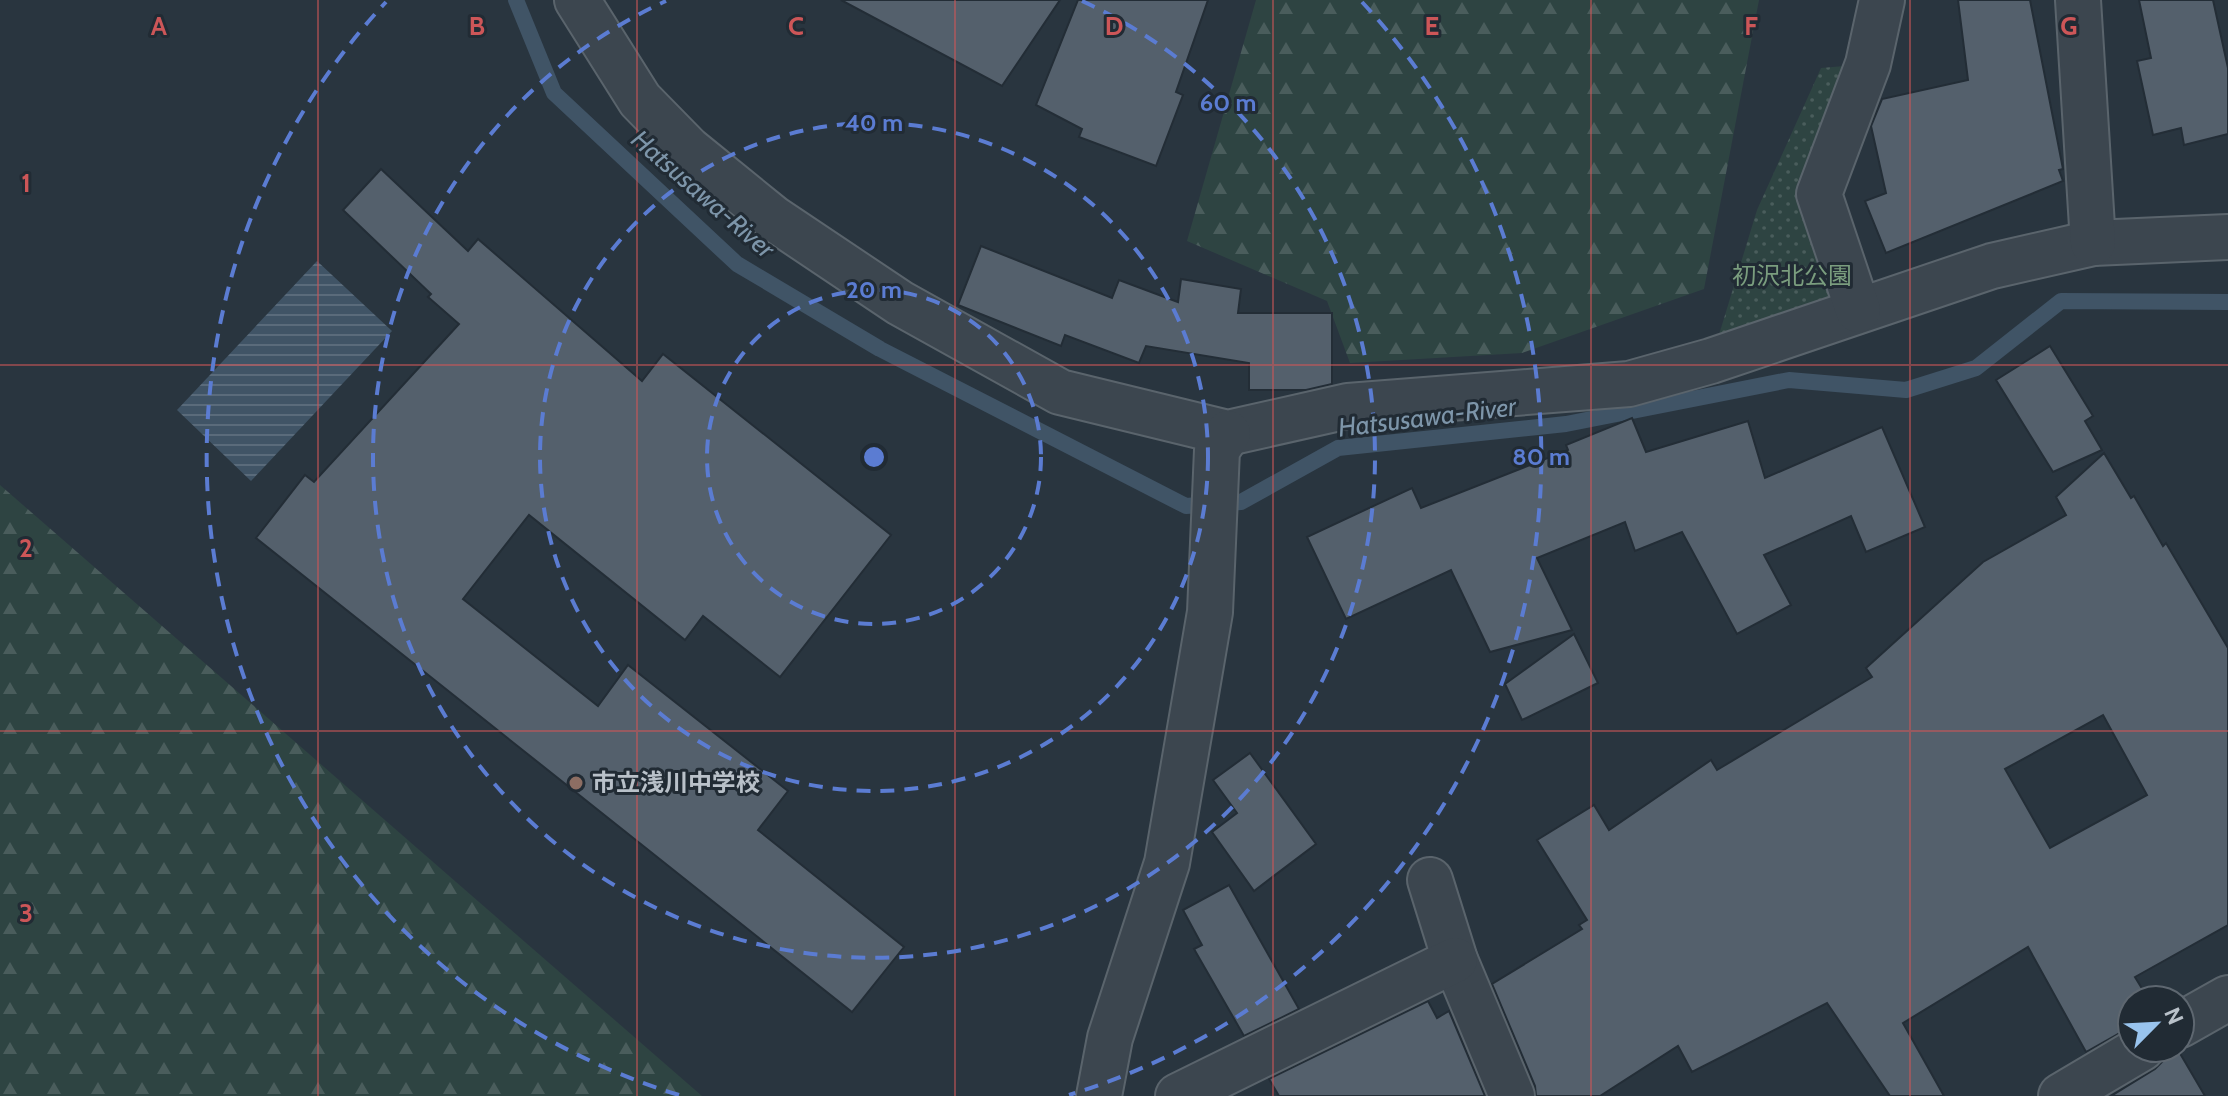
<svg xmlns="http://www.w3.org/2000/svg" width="2228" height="1096" viewBox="0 0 2228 1096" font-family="Cabin,'Noto Sans JP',sans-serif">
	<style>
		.green { fill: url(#green-dots) }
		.forest { fill: url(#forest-firs) }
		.water { fill: url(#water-rules) }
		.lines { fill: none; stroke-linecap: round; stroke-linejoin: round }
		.stream { stroke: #405466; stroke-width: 16 }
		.building { fill: #54606c; stroke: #232d36; stroke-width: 2; fill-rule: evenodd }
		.street-casing { stroke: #5a646c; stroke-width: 48 }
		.street { stroke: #3c464f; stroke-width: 44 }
		.grid { fill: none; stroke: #cd5658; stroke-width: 2; stroke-opacity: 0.55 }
		.ring { fill: none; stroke: #5b7cd2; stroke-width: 4; stroke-dasharray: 14 10 }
		.education-dot { fill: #8d6e63; stroke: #212b34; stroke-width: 3 }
		.labels { text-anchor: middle; stroke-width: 6; stroke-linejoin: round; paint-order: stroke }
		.park-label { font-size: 24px; fill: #7a9d7e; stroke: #212b34 }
		.poi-label { font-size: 24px; font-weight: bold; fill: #b9c1c9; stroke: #212b34; text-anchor: start }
		.water-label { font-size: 26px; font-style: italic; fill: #7d95a9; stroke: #212b34 }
		.grid-label { font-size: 26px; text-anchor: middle; font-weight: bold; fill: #cd5658; stroke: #212b34; stroke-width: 6; stroke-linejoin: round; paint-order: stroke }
		.centre { fill: #5b7cd2; stroke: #212b34; stroke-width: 4 }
		.ring-label { font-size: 24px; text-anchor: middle; font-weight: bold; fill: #5b7cd2; stroke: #212b34; stroke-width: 6; stroke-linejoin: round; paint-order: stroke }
	</style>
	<defs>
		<pattern id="green-dots" width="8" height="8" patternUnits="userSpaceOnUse" patternTransform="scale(2)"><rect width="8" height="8" fill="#2e4442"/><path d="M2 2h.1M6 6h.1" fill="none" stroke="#4a5d5c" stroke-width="1.8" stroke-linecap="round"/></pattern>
		<pattern id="forest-firs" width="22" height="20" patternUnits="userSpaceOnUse" patternTransform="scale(2)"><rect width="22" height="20" fill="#2e4442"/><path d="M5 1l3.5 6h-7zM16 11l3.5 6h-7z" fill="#4a5d5c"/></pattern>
		<pattern id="water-rules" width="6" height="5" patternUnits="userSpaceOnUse" patternTransform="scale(2)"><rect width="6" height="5" fill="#405466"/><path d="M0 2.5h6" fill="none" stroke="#5a6b7b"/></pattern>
	</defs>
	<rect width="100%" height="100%" fill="#29353f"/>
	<polygon class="green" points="1868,64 1819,194 1858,310 1711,361 1757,210 1821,68"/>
	<g class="forest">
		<polygon points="1256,0 1759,0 1704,289 1522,353 1350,363 1327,301 1187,241"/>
		<polygon points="0,485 702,1096 0,1096"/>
	</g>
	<polygon class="water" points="317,261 392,331 251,481 177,410"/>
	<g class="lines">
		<polyline class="stream" points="516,0 554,93 737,264 880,349 1186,506 1241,502 1338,448 1566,424 1789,380 1906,390 1976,368 2061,301 2228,302"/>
	</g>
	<g class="building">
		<polygon points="841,0 1060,0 1002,86"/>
		<polygon points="1078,0 1208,0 1176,92 1183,95 1156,166 1079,137 1082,129 1036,105"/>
		<polygon points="1958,0 2030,0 2063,169 2059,170 2063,181 1886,253 1865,201 1886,193 1871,126 1882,99 1968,80"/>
		<polygon points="2139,0 2213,0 2228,68 2228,134 2184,145 2181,128 2153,135 2137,61 2151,58"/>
		<polygon points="381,169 468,251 478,239 642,381 663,354 891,535 780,677 703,616 685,640 529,515 463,599 598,706 628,665 788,791 758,830 904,947 852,1012 256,538 305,475 314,482 459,324 428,297 431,294 343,210"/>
		<polygon points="981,246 1112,298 1119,280 1178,302 1181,279 1241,289 1238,313 1332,313 1332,384 1306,390 1249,390 1249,363 1146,346 1139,363 1065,335 1061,346 958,305"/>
		<polygon points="2050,346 2093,416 2085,421 2102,450 2053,472 1996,380"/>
		<polygon points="1632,418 1646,452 1748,421 1765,478 1882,427 1925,527 1866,552 1851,516 1764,555 1791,605 1737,634 1682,532 1635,551 1625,522 1537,558 1572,630 1490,652 1451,570 1346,619 1307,537 1412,488 1421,508 1568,450 1566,445"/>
		<path d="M2104,453l27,45 3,-2 29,50 3,-3 62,105v277l-93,52 14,23h-17v26l-46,26 -58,-105 -125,76 41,73h-54l-63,-93 -135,69 -14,-26 -78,50h-64l-1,-10 -43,-102 90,-55 -3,-4 8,-5 -50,-80 57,-35 15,25 102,-70 6,10 155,-93 -6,-9 117,-106 83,-47 -10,-18zM2103,715l44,80 -97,53 -45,-79z"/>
		<polygon points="1574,634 1598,683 1522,720 1505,684"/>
		<polygon points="1250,753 1316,844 1254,891 1212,832 1237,813 1213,780"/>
		<polygon points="1229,885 1299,1009 1244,1036 1194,949 1202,945 1183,910"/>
		<polygon points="1428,1001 1437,1018 1449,1011 1485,1096 1279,1096 1269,1079"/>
		<polygon points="2167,1048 2178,1050 2205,1096 2111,1096 2155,1069 2164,1060"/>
	</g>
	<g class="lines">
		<g class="street-casing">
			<g id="street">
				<polyline points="577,0 640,100 688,149 773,218 900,303 1060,392 1228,433 1348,406 1629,384 1711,361 1992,266 2093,243 2228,237"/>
				<polyline points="2078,0 2093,243"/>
				<polyline points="1858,310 1819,194 1868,64 1882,0"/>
				<polyline points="1430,880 1455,960 1512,1096"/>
				<polyline points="2180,1025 2228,998"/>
				<polyline points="1099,1096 1110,1038 1167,863 1210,612 1217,450 1228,433"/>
				<polyline points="1178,1096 1455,960"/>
				<polyline points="2061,1096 2142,1048"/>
			</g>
		</g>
		<use href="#street" class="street"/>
	</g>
	<path class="grid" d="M318,0v1096M637,0v1096M955,0v1096M1273,0v1096M1591,0v1096M1910,0v1096M0,365h2228M0,731h2228"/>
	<g class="ring">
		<circle cx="874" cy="457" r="167"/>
		<circle cx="874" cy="457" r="334"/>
		<path d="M1082 1A501 501 0 1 1 666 1"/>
		<path d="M679 1095A667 667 0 0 1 386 2M1362 2A667 667 0 0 1 1069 1095"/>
	</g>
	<circle class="education-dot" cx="576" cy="783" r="8"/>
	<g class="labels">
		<g class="park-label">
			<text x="1792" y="284">初沢北公園</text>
		</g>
		<g class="poi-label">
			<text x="592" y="791">市立浅川中学校</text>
		</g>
		<g class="water-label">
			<text transform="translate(703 194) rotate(41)" y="9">Hatsusawa-River</text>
			<text transform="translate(1427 417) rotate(-7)" y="9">Hatsusawa-River</text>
		</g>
	</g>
	<g class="grid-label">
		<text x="159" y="35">A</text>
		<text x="477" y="35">B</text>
		<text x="796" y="35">C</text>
		<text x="1114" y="35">D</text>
		<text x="1432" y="35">E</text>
		<text x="1751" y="35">F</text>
		<text x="2069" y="35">G</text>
		<text x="26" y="192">1</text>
		<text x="26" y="557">2</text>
		<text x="26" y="922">3</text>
	</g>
	<circle cx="874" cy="457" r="12" class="centre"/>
	<g class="ring-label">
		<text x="1228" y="111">60 m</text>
		<text x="874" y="131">40 m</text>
		<text x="874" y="298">20 m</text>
		<text x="1541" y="465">80 m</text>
	</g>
	<g transform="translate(2156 1024) rotate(66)"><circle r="38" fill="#212b34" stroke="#5e6770" stroke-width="2"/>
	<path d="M0-6L14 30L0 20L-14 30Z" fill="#99c4ee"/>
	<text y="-12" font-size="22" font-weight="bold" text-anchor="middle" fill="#b9c1c9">N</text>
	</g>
</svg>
